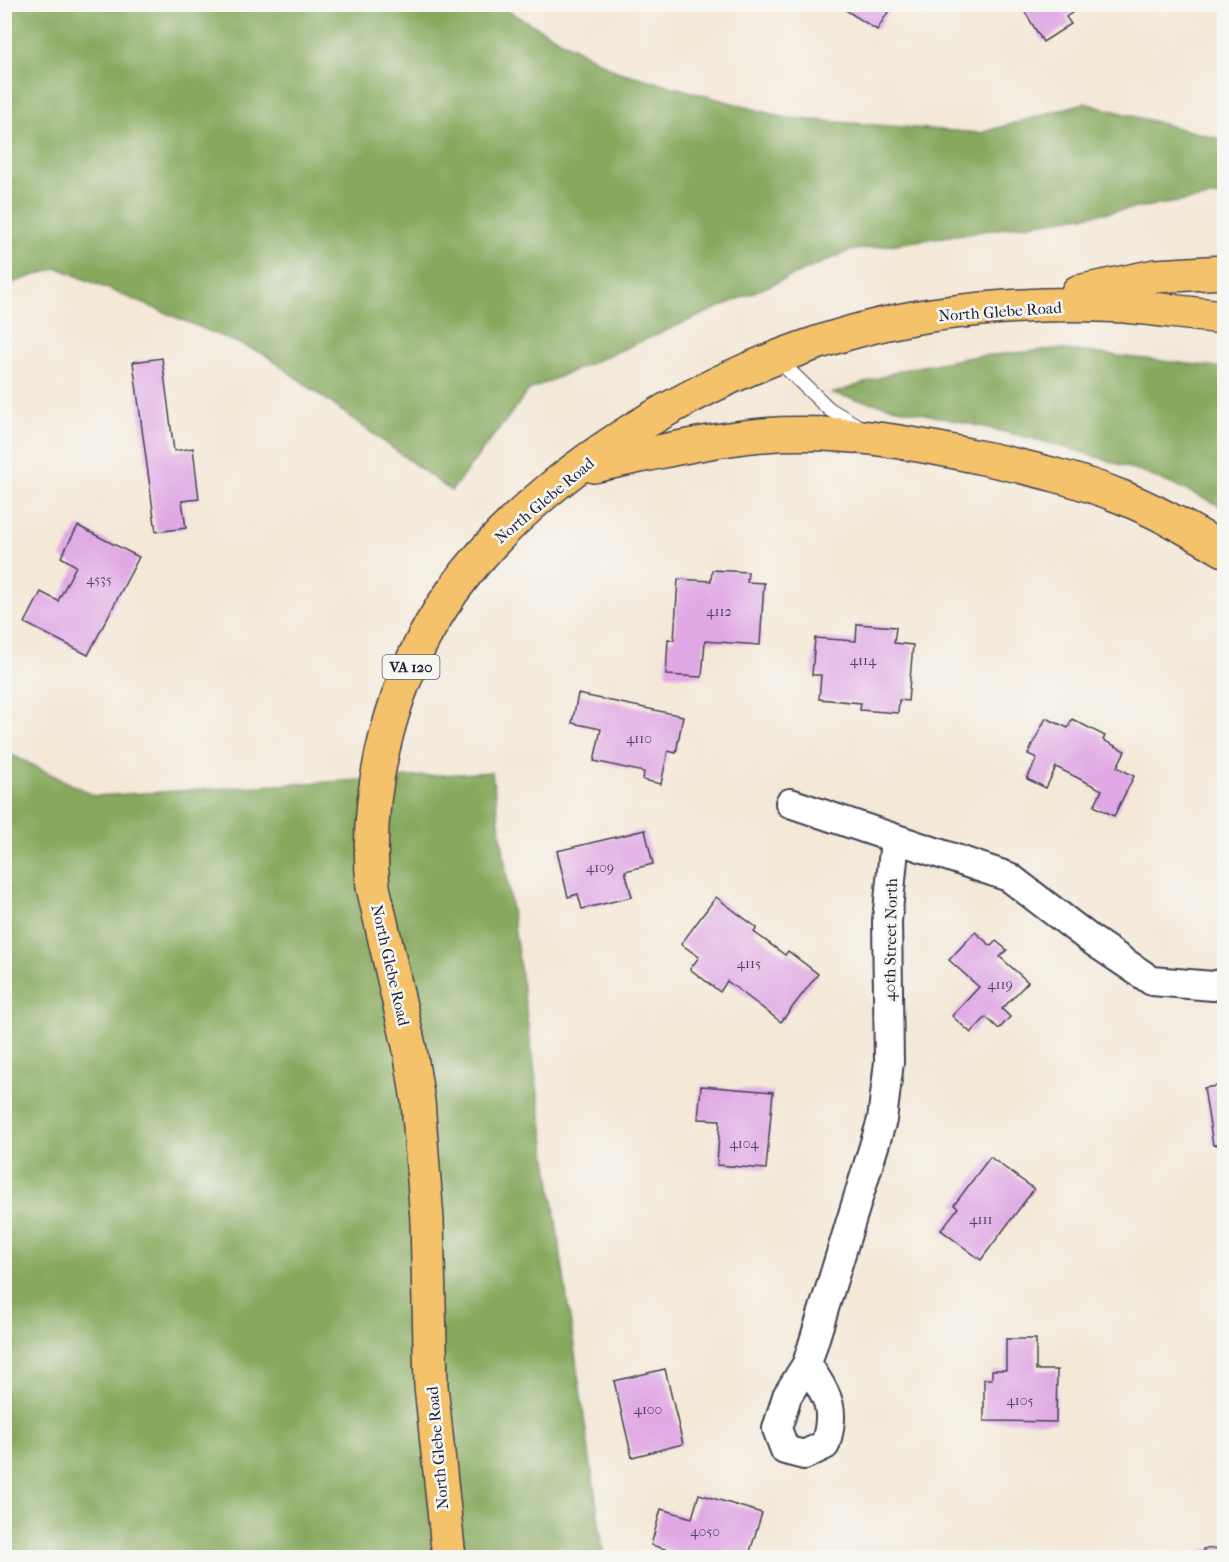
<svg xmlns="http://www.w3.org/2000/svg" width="1229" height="1562" viewBox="0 0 1229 1562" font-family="'IM FELL French Canon',serif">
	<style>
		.forest { fill: #86a95d; stroke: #54664c; stroke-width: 1.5 }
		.building { fill: #e0a8e4 }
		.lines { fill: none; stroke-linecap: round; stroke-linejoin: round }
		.service-casing { stroke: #424052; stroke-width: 16 }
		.minor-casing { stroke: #424052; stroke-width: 32 }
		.primary-casing { stroke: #424052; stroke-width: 36 }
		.service { stroke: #fff; stroke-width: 14 }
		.minor { stroke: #fff; stroke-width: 28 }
		.primary { stroke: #f3c26a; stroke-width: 33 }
		.labels { text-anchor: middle; stroke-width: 5; stroke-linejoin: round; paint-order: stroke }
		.number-label { font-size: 14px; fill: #524465 }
		.shield { fill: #f6f6f2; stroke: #626272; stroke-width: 1.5 }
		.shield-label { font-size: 15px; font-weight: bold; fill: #22223b }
		.street-label { font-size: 16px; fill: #22223b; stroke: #f6f6f2 }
	</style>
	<rect width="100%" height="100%" fill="#f6f6f2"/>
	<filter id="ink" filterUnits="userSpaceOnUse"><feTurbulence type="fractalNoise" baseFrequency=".0167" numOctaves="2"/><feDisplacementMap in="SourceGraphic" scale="12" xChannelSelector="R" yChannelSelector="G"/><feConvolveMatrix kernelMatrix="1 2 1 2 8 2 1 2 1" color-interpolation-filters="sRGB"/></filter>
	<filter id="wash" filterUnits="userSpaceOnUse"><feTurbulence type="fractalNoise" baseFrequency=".008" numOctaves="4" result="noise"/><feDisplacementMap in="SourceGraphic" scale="24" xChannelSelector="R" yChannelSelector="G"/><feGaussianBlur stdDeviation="1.35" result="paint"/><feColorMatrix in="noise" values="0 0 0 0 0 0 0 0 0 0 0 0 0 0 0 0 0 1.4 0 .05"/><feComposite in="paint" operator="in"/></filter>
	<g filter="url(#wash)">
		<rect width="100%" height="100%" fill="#f4e8d7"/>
		<g class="forest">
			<polygon points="5,4 497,5 616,71 786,118 980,133 1084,103 1224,140 1224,195 849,251 529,390 451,491 264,354 58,268 5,285"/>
			<path d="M1057,349l167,19v140c-122,-62 -259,-85 -392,-114l70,-24 69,-13z"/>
			<polygon points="4,751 95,796 492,772 604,1557 5,1557"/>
		</g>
		<g id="blocks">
			<g class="building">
				<polygon points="836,4 893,4 877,30"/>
				<polygon points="1020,4 1085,4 1066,17 1071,24 1043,42"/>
				<polygon points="162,358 174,451 193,448 199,499 182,501 186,528 156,532 133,362"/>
				<polygon points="78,526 139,557 88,655 25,623 41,592 58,601 76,566 61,557"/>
				<polygon points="712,570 748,572 747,582 764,583 760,645 705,641 702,677 666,675 668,639 674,640 678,579 711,581"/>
				<polygon points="857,624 896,627 894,643 913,645 908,701 899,700 898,713 860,710 861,703 819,699 821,675 812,675 815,638 856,641"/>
				<polygon points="578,694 683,716 676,753 668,751 661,784 643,780 644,772 594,761 601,729 572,723"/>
				<polygon points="1046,718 1068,728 1072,719 1105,736 1103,740 1125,751 1117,767 1134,776 1114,816 1094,806 1102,790 1056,767 1046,788 1027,779 1037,758 1028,754"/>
				<polygon points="645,830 653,864 625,871 632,897 582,909 578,894 568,897 557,851"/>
				<polygon points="716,897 757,928 754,932 785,955 788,951 818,974 781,1022 727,981 720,992 690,969 699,957 681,944"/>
				<polygon points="975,932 991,946 996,941 1007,950 1000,957 1028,982 1002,1009 1010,1017 999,1029 986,1017 971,1033 952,1016 979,987 949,960"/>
				<polygon points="1224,1085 1224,1144 1213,1145 1204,1088"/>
				<polygon points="701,1086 773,1092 766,1169 717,1165 720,1120 698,1119"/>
				<polygon points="990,1157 1034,1189 981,1260 941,1230 958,1208 954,1205"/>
				<polygon points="1006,1339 1036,1339 1036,1370 1057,1370 1056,1422 984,1421 984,1379 992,1379 992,1370 1006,1370"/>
				<polygon points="665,1369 683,1444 632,1457 614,1381"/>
				<polygon points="699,1494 762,1513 748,1558 670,1558 672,1551 651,1545 661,1509 692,1518"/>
				<polygon points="1224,1548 1224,1558 1203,1558 1203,1549"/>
			</g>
		</g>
	</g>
	<g filter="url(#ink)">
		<use href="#blocks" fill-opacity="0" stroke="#424052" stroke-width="1.5"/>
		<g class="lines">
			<g class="service-casing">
				<polyline id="service" points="777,359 829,409 859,427"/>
			</g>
			<g class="minor-casing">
				<g id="minor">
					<polyline points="790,803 1009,877 1090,939 1152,981 1213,986 1224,983"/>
					<path d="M807,1364c20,32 30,43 18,81l-21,10 -19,-5 -8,-21 10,-33 20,-32 75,-244 7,-58 -2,-141 8,-82"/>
				</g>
			</g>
			<g class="primary-casing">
				<g id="primary">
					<polyline points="1078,292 1155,276 1224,272"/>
					<path d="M594,466c56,-12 112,-26 169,-31 77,-6 151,8 225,24 46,10 92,21 136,39 34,14 68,33 100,52"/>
					<path d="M449,1558l-18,-172 -4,-166 -9,-119 -8,-51 -37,-163c-9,-101 20,-212 79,-295 100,-141 311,-252 479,-277 64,-9 130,-13 194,-9 33,3 66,8 99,11"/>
				</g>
			</g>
			<use href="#service" class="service"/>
			<use href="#minor" class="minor"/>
			<use href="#primary" class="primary"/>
		</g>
	</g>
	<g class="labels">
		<g class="number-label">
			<text x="99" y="584">4535</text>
			<text x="719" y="616">4112</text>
			<text x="863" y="665">4114</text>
			<text x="639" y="743">4110</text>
			<text x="600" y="872">4109</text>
			<text x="749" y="968">4115</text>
			<text x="1000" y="989">4119</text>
			<text x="744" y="1148">4104</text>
			<text x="981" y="1224">4111</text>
			<text x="1020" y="1405">4105</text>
			<text x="648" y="1414">4100</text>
			<text x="705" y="1536">4050</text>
		</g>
		<rect class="shield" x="382.5" y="655" width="57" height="24" rx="4.5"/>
		<g class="shield-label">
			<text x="411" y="672">VA 120</text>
		</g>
		<g class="street-label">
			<text transform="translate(1000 311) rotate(-4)" y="6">North Glebe Road</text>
			<text transform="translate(544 500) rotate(-40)" y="6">North Glebe Road</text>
			<text transform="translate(890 940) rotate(-89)" y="6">40th Street North</text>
			<text transform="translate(391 965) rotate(77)" y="6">North Glebe Road</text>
			<text transform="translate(437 1448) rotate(-95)" y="6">North Glebe Road</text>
		</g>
	</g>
	<rect width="1229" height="1562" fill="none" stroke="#f6f6f2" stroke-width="24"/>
</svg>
